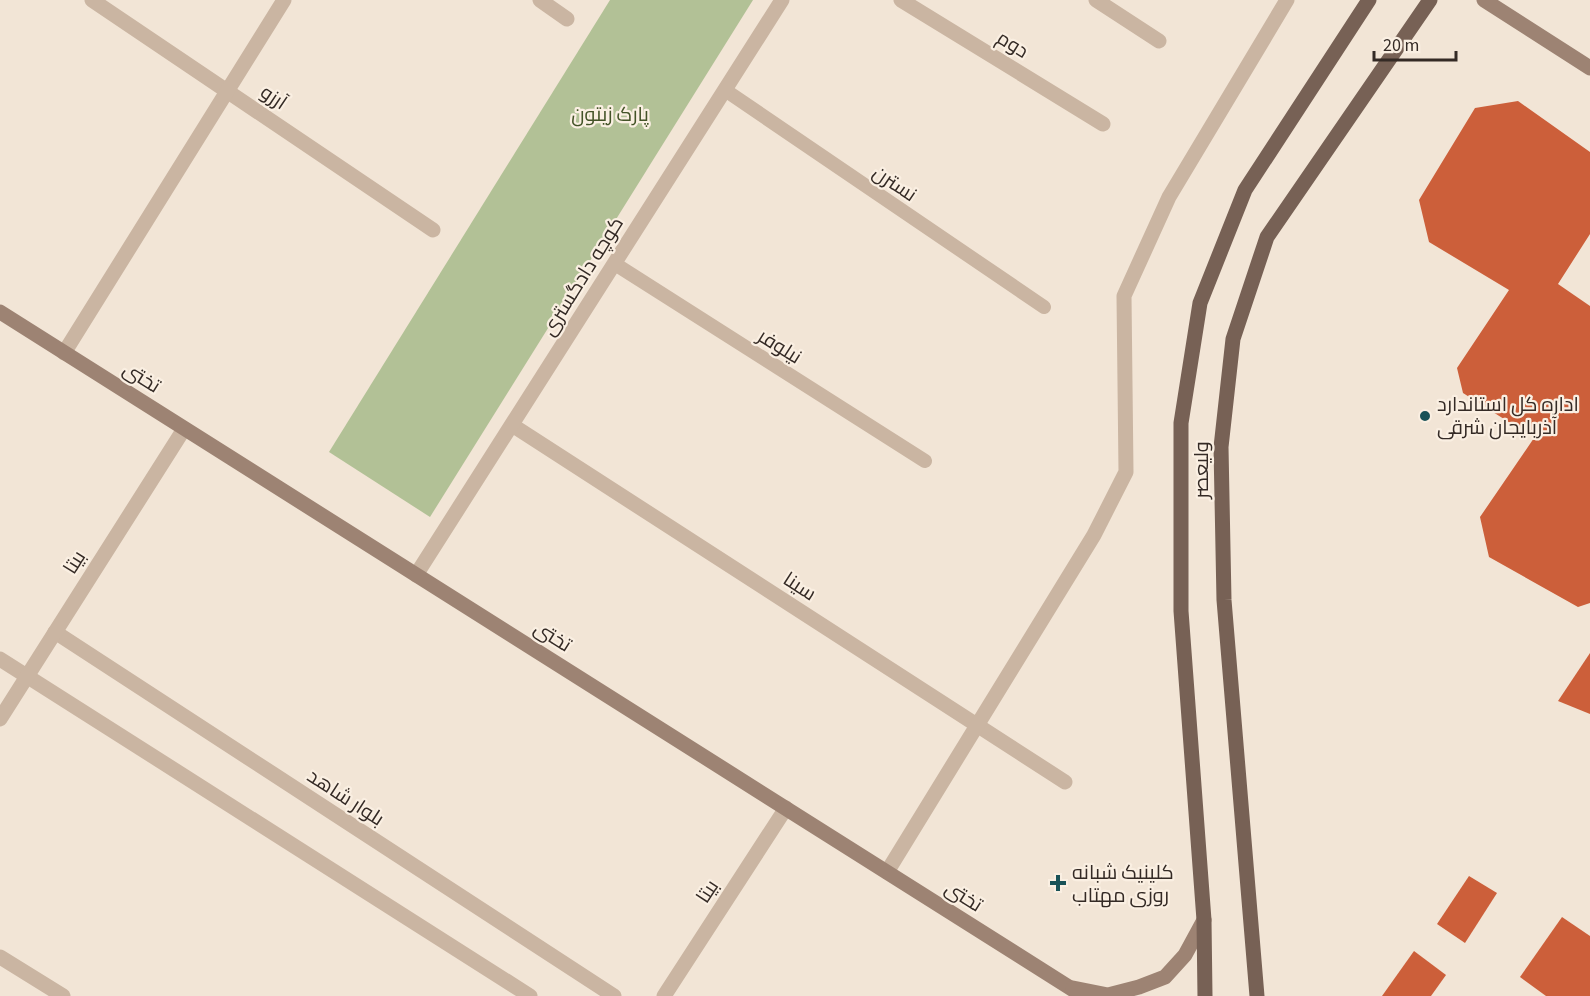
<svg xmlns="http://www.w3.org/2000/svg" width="1590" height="996" viewBox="0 0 1590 996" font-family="'Source Sans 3',Cairo,sans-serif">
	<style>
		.green { fill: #b2c196 }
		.building { fill: #cc5f3a }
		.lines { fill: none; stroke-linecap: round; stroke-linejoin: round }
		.service { stroke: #cab5a2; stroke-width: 14 }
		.minor { stroke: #cab5a2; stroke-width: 15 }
		.tertiary { stroke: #cab5a2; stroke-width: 15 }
		.secondary { stroke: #9d8373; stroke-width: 15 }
		.primary { stroke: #776155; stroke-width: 15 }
		.poi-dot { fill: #195257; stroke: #faefe2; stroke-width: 2 }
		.labels { text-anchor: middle; stroke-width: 4.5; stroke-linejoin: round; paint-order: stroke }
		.street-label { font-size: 20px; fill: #342a25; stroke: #faefe2 }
		.park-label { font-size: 20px; fill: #435327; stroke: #faefe2 }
		.poi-label { font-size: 20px; fill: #342a25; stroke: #faefe2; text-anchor: start }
	</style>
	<rect width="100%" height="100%" fill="#f2e5d6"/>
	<polygon class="green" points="610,0 753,0 430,517 329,452"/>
	<g class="building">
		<polygon points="1518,101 1590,152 1590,234 1558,284 1590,306 1590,603 1578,607 1489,557 1480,517 1534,438 1463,393 1457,368 1509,290 1429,242 1419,200 1475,108"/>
		<polygon points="1590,653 1590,714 1558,701"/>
		<polygon points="1469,876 1497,893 1465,943 1437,924"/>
		<polygon points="1562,917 1590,936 1590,996 1546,996 1520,977"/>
		<polygon points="1414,951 1446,975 1431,996 1382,996"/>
	</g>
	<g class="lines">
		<g class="service">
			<polyline points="725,90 1044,307"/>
			<polyline points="615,264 925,461"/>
		</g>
		<g class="minor">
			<polyline points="92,0 433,230"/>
			<polyline points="540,0 567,19"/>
			<polyline points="901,0 1103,124"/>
			<polyline points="1096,0 1159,41"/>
			<polyline points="64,353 284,0"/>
			<polyline points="512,425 1065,782"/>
			<polyline points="55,632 614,996"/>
			<polyline points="0,659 530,996"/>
			<polyline points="0,719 184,429"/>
			<polyline points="887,872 1094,535 1126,472 1124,296 1169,197 1287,0"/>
			<polyline points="0,957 63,996"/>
			<polyline points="664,996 786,808"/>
		</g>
		<polyline class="tertiary" points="416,575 782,0"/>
		<g class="secondary">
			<polyline points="1484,0 1590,68"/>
			<polyline points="0,312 1083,996"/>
			<polyline points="1073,988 1108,995 1139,987 1165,977 1185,955 1204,920"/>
		</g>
		<g class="primary">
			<polyline points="1205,996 1204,920 1181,611 1181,423 1200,303 1245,190 1369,0"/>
			<polyline points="1257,996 1224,600 1221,447 1233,339 1267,237 1430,0"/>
		</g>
	</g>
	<g class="poi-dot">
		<circle cx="1425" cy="416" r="6"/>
		<path d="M1055 874h6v6h6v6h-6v6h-6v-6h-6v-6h6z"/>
	</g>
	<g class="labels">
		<g class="street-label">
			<text transform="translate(1013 44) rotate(32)" y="7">دوم</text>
			<text transform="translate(274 97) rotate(34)" y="7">آرزو</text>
			<text transform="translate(895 183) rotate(34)" y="7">نسترن</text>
			<text transform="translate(582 276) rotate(-58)" y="7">کوچه دادگستری</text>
			<text transform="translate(780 346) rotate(32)" y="7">نیلوفر</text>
			<text transform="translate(142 377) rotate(32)" y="7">تختى</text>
			<text transform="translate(1201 470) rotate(-90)" y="7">ولیعصر</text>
			<text transform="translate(74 562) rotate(-58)" y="7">بیتا</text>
			<text transform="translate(800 586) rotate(33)" y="7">سینا</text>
			<text transform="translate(553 636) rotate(32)" y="7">تختى</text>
			<text transform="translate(346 797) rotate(33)" y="7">بلوار شاهد</text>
			<text transform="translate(707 891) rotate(-57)" y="7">بیتا</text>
			<text transform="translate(964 896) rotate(32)" y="7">تختى</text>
		</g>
		<g class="park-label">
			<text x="610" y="121">پارک زیتون</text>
		</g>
		<g class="poi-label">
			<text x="1437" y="411">اداره کل استاندارد<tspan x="1437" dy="23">آذربایجان شرقی</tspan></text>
			<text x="1072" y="879">کلینیک شبانه<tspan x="1072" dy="23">روزی مهتاب</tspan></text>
		</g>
	</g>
	<path d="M1374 51v9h82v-9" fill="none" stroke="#342a25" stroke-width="3"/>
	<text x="1383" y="51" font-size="18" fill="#342a25" stroke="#faefe2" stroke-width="4.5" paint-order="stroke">20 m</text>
</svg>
